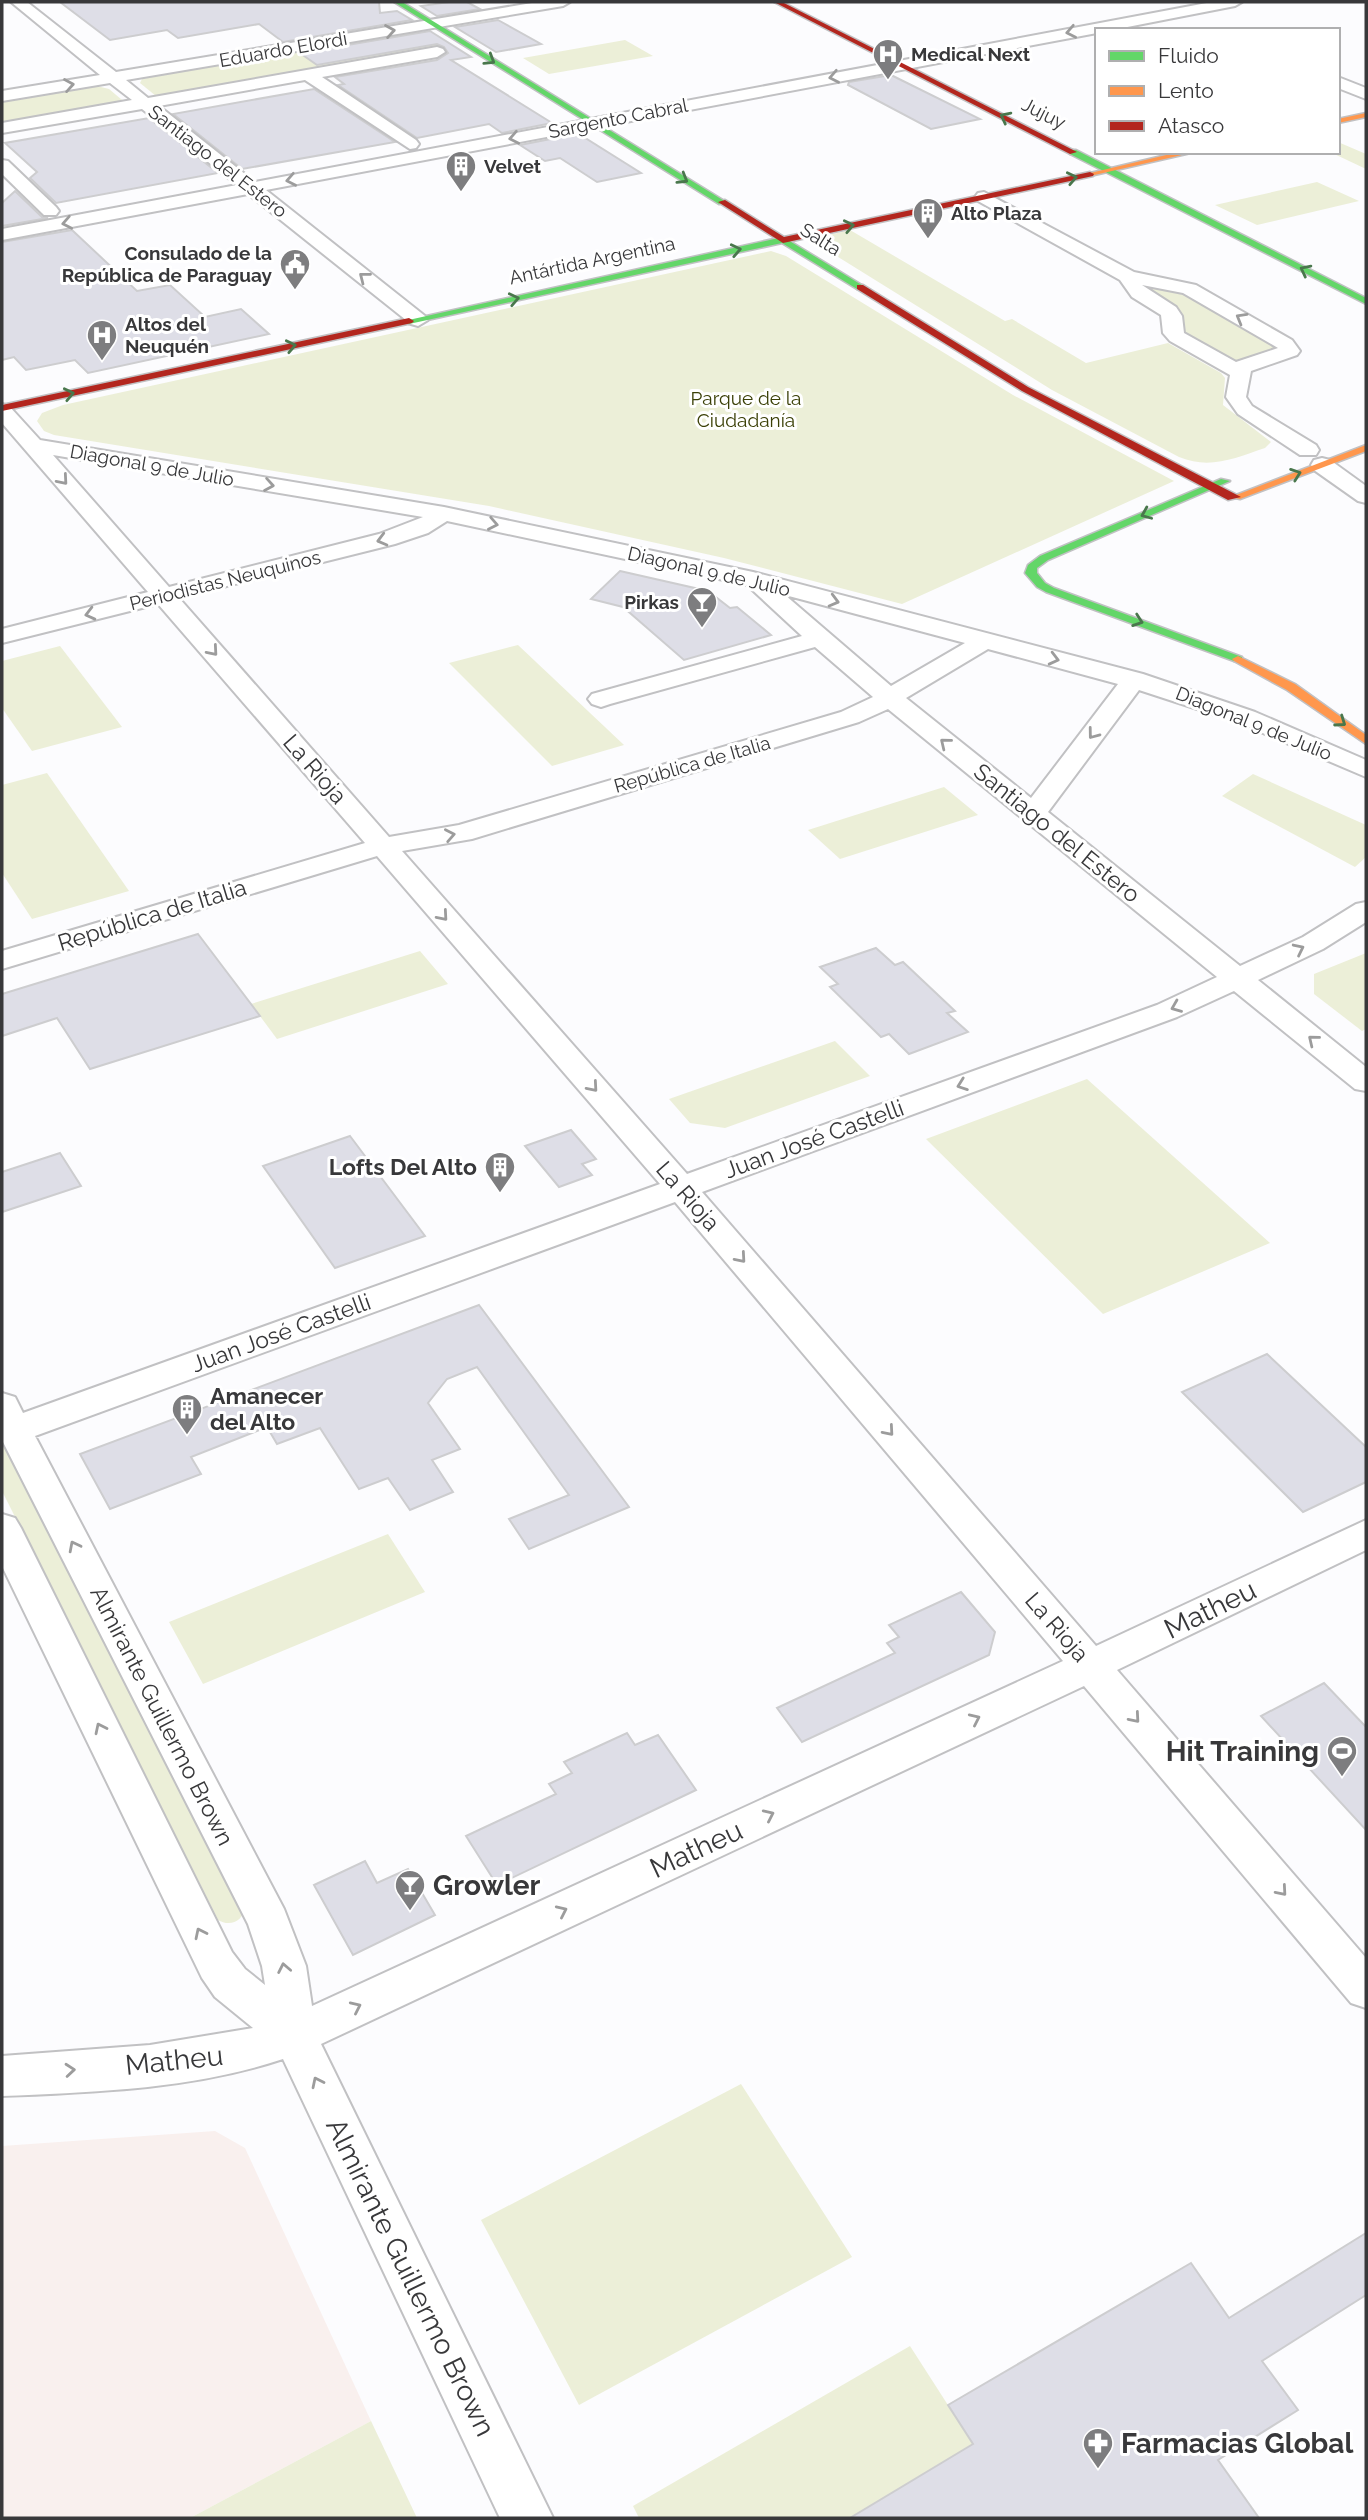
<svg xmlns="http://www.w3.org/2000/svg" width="1368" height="2520" viewBox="0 0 1368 2520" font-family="Raleway,sans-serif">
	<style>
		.education { fill: #f9f0ee }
		.green { fill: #ecefd8 }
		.building { fill: #dedee7; stroke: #cdcdcf; stroke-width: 2 }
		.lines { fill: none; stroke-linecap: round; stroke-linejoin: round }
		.street-casing { stroke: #c1c1c3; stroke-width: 4 }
		.fast-casing { stroke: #c1c1c3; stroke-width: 3 }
		.slow-casing { stroke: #c1c1c3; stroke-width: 3 }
		.jam-casing { stroke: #c1c1c3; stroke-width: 3 }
		.street { fill: #fff; fill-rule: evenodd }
		.fast { fill: #63d668; fill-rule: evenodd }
		.slow { fill: #ff974d; fill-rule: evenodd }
		.jam { fill: #b3261e; fill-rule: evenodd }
		.oneway { stroke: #9c9c9c }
		.oneway2 { stroke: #49774c }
		.labels { text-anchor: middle; stroke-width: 6; stroke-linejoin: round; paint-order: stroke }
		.far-street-label { font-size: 19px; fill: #38383a; stroke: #fff }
		.far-poi-label { font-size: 19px; font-weight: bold; fill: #38383a; stroke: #fff; text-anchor: start }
		.far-park-label { font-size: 19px; fill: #3a3f06; stroke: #fff }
		.street-label { font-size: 23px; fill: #38383a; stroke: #fff }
		.poi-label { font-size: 23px; font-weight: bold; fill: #38383a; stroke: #fff; text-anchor: end }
		.near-street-label { font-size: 28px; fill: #38383a; stroke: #fff }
		.near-poi-label { font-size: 28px; font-weight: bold; fill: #38383a; stroke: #fff; text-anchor: start }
	</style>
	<rect width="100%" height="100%" fill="#fcfcfe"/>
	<polygon class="education" points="215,2131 245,2148 371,2421 190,2518 2,2518 2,2146"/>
	<g class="green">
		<polygon points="416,32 425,32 462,53 167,105 140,83 142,79 151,77"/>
		<polygon points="625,40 653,56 549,74 523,58"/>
		<polygon points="97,86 109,89 134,110 2,134 2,101"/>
		<polygon points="1338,142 1366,154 1366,169 1330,152 1338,152"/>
		<polygon points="1317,182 1359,201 1257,225 1215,205"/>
		<path d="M850,230l155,91 7,-2 74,44 82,-20 53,30 4,5 -2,27 48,37 -6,6c-30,10 -55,22 -86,9l-127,-67 -238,-148 3,-4z"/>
		<polygon points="771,251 786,256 1013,395 1174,481 902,604 724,558 489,506 54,435 44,431 37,421 42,413 63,405"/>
		<polygon points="1140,285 1185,295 1279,348 1276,352 1233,362 1189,341"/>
		<polygon points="518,645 624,745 552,766 449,663"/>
		<polygon points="60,646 122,727 32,751 2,708 2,661"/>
		<polygon points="47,773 129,891 32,919 2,873 2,785"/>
		<polygon points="1253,774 1366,825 1366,857 1355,867 1222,796"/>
		<polygon points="944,787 978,815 840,859 808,830"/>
		<polygon points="420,951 448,984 277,1039 251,1004"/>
		<polygon points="1366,953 1366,1029 1362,1031 1314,994 1314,974"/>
		<polygon points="835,1041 870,1076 725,1128 690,1123 669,1099"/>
		<polygon points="1087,1079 1270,1243 1103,1314 926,1139"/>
		<path d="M2,1437l242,470c0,15 -15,20 -26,13l-216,-429z"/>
		<polygon points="388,1534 425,1592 203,1684 169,1622"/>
		<polygon points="741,2084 852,2257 579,2405 481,2220"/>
		<polygon points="910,2346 973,2444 850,2518 639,2518 633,2506"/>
		<polygon points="371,2421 417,2518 190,2518"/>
	</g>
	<g class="building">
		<polygon points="60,2 379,2 380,13 397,11 412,20 283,42 259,24 178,38 167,30 110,40"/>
		<polygon points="449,2 467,2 480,9 437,16 421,6"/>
		<polygon points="498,20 541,44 496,52 455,27"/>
		<polygon points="430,31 471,57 451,60 552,123 502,133 489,124 417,138 338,85 344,84 335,77 437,60 448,53 444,47 437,44 317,65 300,53"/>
		<polygon points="891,75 980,119 931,129 848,85 849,82"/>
		<polygon points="314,89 395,142 242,169 173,114"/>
		<polygon points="149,118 218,173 56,203 30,178 37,172 5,143"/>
		<polygon points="571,135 582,136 641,173 597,182 560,158 545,161 520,145"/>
		<polygon points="15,191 42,217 48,218 2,226 2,203"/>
		<polygon points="72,230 137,291 170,285 205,317 241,309 269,334 88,373 75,360 26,370 14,357 2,360 2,242"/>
		<polygon points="620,571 708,591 730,608 737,607 771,635 684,660 623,607 591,599"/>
		<polygon points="198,934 260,1016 90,1069 57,1018 2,1036 2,994"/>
		<polygon points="876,948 895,965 903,962 955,1011 947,1013 968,1032 909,1054 889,1034 881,1037 830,987 838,984 820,967"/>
		<polygon points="571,1130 596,1159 582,1164 592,1175 559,1187 525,1146"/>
		<polygon points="350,1136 425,1236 335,1268 263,1166"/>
		<polygon points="60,1153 81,1186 2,1212 2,1172"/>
		<polygon points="479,1305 629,1507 529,1549 509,1519 569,1495 477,1367 447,1379 428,1403 460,1449 432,1460 453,1492 410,1510 388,1478 359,1489 320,1428 277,1444 267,1427 191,1457 201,1474 110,1509 80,1454"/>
		<polygon points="1267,1354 1366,1447 1366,1482 1303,1512 1182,1392"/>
		<polygon points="961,1592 995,1632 989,1655 802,1742 777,1708 895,1653 887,1643 899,1637 889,1625"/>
		<polygon points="1324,1683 1366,1727 1366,1830 1261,1716"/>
		<polygon points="627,1733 635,1745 658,1735 696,1790 497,1885 466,1836 556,1794 549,1784 572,1773 564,1762"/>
		<polygon points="365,1861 377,1883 408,1869 435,1915 353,1955 314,1885"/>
		<polygon points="1366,2233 1366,2295 1262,2361 1298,2410 1218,2460 1259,2518 850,2518 973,2444 948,2405 1191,2263 1229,2318"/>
	</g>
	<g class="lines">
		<g class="street-casing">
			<g id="street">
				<polygon points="11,2 27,2 116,72 538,2 570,2 563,6 126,80 148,98 437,47 443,49 445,52 437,57 322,77 416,140 419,144 416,148 410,149 305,80 159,106 255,182 1212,2 1242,2 1235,6 1112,30 1097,30 1097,33 266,190 425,316 428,320 418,326 411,324 248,194 2,240 2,229 237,185 142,109 2,133 2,123 132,100 110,83 2,101 2,91 100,75"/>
				<polygon points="1338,77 1366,88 1366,99 1338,88"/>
				<polygon points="2,160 8,161 56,207 59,211 56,215 44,215 2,174"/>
				<path d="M984,192l150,80 62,13 96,55 8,11 -3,4 -46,16 -5,26 6,9 64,39 3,5 -3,5h-16l-62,-41 -12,-17 4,-22 -60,-34 -7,-8 -2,-18 -29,-18 -12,-17 -142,-79 -3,-4 3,-4zM1142,285l41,8 95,55 -42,14 -52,-29 -2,-17 -6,-9z"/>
				<path d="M2,404l7,2 31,34 404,67 309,65 390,102 112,38 111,48v17l-129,-55 -98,-32 -91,122 192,154 63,-29 53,-33 10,-2v20l-43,27 -65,31 108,87v24l-11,-2 -121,-98 -57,26 -475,175 394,454 270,-126v30l-249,120 249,288v50l-15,-5 -267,-317 -763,358 232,474h-53l-217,-459c-90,30 -187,33 -281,37v-40l148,-11 103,-17 -38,-31 -13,-19 -200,-412v-52l13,4 6,10 211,424 13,17 20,16 -3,-19 -14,-42 -246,-484v-47l13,4 8,16 637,-229 -283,-328 -375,113v-18l363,-108 -207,-239 -156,39v-14l146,-37 -146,-169zM53,455l370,62 -44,17 -210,53zM447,521l300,64 55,51 -210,58 -4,5 4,5 9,3 9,-3 205,-57 58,50 -32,15 -382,113 -70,12 -210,-239 216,-54 33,-11zM785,595l180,48 -74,43zM988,649l130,35 -87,114 -125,-100zM888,709l329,268 -60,28 -470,169 -285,-323 70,-12 387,-117zM675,1202l388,459 -751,345 -6,-40 -22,-57 -249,-473z"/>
				<polygon points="1322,458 1330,460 1366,486 1366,503 1358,501 1314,470 1311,465 1314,460"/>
			</g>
		</g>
		<g class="fast-casing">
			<g id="fast">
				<polygon points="394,2 402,2 726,202 719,204"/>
				<polygon points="1070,150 1076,150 1366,298 1366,304 1070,154"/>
				<polygon points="783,237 865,287 857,289 782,243 409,324 404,321"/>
				<polygon points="1221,479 1230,481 1048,560 1037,568 1037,573 1045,583 1054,588 1242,657 1242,661 1234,661 1046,592 1037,587 1025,573 1028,565 1040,556"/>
			</g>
		</g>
		<g class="slow-casing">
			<g id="slow">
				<polygon points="1366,113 1366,117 1338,123 1338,119"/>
				<polygon points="1179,152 1195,152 1090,176 1086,174"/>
				<polygon points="1366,445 1366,451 1240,499 1231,497"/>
				<polygon points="1238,656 1295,684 1366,735 1366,744 1287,690 1234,661 1232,659"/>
			</g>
		</g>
		<g class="jam-casing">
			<g id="jam">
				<polygon points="774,2 782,2 1077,152 1070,154"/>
				<polygon points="1090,172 1094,174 1093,176 783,243 718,202 725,200 784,237"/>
				<polygon points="857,285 863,285 1028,387 1241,497 1228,500 1022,391 857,289"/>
				<polygon points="409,318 414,321 412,323 2,411 2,405"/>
			</g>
		</g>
		<use href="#street" class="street"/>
		<use href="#fast" class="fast"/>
		<use href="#slow" class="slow"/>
		<use href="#jam" class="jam"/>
	</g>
	<defs><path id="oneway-chevron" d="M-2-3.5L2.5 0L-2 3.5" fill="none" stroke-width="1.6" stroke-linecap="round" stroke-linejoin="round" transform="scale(1.75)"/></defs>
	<g class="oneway">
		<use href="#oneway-chevron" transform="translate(390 31) rotate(-10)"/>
		<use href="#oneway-chevron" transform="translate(1071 32) rotate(169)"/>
		<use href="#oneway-chevron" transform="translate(834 77) rotate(169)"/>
		<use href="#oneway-chevron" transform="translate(69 85) rotate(-10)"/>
		<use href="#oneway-chevron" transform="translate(514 138) rotate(169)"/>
		<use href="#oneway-chevron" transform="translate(291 180) rotate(169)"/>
		<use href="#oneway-chevron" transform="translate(67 223) rotate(169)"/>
		<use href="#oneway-chevron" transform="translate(364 277) rotate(-142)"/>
		<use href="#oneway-chevron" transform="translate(1241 318) rotate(-150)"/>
		<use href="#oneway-chevron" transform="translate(63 480) rotate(49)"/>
		<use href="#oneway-chevron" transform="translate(269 485) rotate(10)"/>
		<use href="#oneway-chevron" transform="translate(493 524) rotate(11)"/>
		<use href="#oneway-chevron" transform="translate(382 540) rotate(165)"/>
		<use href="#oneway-chevron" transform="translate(834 601) rotate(15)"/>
		<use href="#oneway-chevron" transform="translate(90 614) rotate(166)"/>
		<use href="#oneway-chevron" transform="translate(213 651) rotate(49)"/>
		<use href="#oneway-chevron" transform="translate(1054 659) rotate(14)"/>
		<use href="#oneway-chevron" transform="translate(1093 734) rotate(127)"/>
		<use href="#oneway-chevron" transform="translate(945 743) rotate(-141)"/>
		<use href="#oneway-chevron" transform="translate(450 835) rotate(-11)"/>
		<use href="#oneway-chevron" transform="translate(443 916) rotate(49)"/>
		<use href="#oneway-chevron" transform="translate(1299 949) rotate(-26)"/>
		<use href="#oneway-chevron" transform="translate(1176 1007) rotate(158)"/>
		<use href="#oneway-chevron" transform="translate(1313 1040) rotate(-141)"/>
		<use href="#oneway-chevron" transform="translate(962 1085) rotate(160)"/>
		<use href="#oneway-chevron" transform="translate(593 1087) rotate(49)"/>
		<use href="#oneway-chevron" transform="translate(741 1258) rotate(49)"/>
		<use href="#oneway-chevron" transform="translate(889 1431) rotate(49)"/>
		<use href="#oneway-chevron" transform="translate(74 1546) rotate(-117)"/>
		<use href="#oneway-chevron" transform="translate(1135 1718) rotate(49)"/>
		<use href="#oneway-chevron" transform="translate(975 1719) rotate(-25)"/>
		<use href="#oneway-chevron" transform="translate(100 1728) rotate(-116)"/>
		<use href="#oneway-chevron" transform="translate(769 1815) rotate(-25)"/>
		<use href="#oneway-chevron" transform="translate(1282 1891) rotate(49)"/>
		<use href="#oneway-chevron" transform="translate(562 1911) rotate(-25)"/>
		<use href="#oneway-chevron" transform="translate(200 1933) rotate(-116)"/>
		<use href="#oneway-chevron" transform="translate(284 1968) rotate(-101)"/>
		<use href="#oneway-chevron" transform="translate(356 2007) rotate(-25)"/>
		<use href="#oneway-chevron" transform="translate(70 2070) rotate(-5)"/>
		<use href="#oneway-chevron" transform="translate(317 2082) rotate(-116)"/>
	</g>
	<g class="oneway2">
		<use href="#oneway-chevron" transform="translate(490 60) rotate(32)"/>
		<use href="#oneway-chevron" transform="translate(1005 117) rotate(-153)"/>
		<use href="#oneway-chevron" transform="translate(1072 178) rotate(-12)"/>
		<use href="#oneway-chevron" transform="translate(683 179) rotate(31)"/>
		<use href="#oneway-chevron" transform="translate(849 226) rotate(-12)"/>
		<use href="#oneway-chevron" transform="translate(736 250) rotate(-12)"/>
		<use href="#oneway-chevron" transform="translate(1305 270) rotate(-153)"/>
		<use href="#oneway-chevron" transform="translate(514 299) rotate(-12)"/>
		<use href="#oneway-chevron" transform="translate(291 346) rotate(-12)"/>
		<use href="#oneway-chevron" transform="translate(69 394) rotate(-12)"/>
		<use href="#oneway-chevron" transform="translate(1296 474) rotate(-20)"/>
		<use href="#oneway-chevron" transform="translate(1146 514) rotate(157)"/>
		<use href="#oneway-chevron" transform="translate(1138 621) rotate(19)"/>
		<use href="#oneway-chevron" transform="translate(1341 722) rotate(35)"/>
	</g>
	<defs>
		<g id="hospital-pin" transform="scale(1.575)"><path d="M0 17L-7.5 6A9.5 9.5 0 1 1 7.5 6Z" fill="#7d7d7f" stroke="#fff"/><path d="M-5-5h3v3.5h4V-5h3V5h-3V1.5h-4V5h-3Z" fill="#fff"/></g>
		<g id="building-pin" transform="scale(1.575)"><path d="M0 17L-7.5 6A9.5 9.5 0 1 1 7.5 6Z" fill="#7d7d7f" stroke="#fff"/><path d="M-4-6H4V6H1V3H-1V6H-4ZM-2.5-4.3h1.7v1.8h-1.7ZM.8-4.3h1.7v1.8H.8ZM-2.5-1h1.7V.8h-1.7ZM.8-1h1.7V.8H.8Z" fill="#fff"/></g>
		<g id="civic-pin" transform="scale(1.575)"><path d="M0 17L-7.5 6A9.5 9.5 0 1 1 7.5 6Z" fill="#7d7d7f" stroke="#fff"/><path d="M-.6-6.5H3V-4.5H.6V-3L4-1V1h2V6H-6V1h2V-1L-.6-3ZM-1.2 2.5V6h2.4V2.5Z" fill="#fff"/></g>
		<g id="bar-pin" transform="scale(1.575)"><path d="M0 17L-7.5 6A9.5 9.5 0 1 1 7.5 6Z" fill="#7d7d7f" stroke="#fff"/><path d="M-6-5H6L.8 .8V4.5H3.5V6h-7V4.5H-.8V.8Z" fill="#fff"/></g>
		<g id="stadium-pin" transform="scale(1.575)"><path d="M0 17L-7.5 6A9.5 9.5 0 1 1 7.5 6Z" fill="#7d7d7f" stroke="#fff"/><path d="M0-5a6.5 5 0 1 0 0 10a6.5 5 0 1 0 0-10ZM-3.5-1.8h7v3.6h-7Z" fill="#fff"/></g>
		<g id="pharmacy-pin" transform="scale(1.575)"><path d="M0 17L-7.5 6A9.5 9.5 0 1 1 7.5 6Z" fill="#7d7d7f" stroke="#fff"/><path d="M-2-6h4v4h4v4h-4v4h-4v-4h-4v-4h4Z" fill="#fff"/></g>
	</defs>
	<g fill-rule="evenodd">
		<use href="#hospital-pin" x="888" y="54"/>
		<use href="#building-pin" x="461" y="166"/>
		<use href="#building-pin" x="928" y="213"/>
		<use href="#civic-pin" x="295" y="264"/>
		<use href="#hospital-pin" x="102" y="335"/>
		<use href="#bar-pin" x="702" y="602"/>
		<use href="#building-pin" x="500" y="1167"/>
		<use href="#building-pin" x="187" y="1409"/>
		<use href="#stadium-pin" x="1342" y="1751"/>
		<use href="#bar-pin" x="410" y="1885"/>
		<use href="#pharmacy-pin" x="1098" y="2443"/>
	</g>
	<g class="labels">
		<g class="far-street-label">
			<text transform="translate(283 49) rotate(-10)" y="7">Eduardo Elordi</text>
			<text transform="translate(1044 113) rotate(27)" y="7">Jujuy</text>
			<text transform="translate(618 118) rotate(-11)" y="7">Sargento Cabral</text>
			<text transform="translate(218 161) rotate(38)" y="7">Santiago del Estero</text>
			<text transform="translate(821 239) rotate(32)" y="7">Salta</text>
			<text transform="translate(592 260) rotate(-12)" y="7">Antártida Argentina</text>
			<text transform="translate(152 465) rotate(10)" y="7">Diagonal 9 de Julio</text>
			<text transform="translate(709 571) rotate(13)" y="7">Diagonal 9 de Julio</text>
			<text transform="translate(225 580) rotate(-14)" y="7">Periodistas Neuquinos</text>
			<text transform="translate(1254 723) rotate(22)" y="7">Diagonal 9 de Julio</text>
			<text transform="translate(692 764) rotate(-16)" y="7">República de Italia</text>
		</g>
		<g class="far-poi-label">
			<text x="911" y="61">Medical Next</text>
			<text x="484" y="173">Velvet</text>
			<text x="951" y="220">Alto Plaza</text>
			<text x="272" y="260" text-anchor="end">Consulado de la<tspan x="272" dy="22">República de Paraguay</tspan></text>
			<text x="125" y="331">Altos del<tspan x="125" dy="22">Neuquén</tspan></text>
			<text x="679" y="609" text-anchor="end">Pirkas</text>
		</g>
		<g class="far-park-label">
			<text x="746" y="405">Parque de la<tspan x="746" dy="22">Ciudadanía</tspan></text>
		</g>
		<g class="street-label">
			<text transform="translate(315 769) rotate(49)" y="8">La Rioja</text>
			<text transform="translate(1057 833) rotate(39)" y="8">Santiago del Estero</text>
			<text transform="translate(152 915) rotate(-17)" y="8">República de Italia</text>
			<text transform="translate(814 1139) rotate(-20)" y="8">Juan José Castelli</text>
			<text transform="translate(688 1196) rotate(49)" y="8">La Rioja</text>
			<text transform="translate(281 1333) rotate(-20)" y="8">Juan José Castelli</text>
			<text transform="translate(1057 1627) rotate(49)" y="8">La Rioja</text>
			<text transform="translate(162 1716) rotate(63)" y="8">Almirante Guillermo Brown</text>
		</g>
		<g class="poi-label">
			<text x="477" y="1175">Lofts Del Alto</text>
			<text x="210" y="1404" text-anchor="start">Amanecer<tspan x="210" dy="26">del Alto</tspan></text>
		</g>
		<g class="near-street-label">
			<text transform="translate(1210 1609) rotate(-26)" y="10">Matheu</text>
			<text transform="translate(696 1849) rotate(-25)" y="10">Matheu</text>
			<text transform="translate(174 2060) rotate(-6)" y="10">Matheu</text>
			<text transform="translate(411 2277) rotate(64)" y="10">Almirante Guillermo Brown</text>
		</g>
		<g class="near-poi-label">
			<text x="1319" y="1761" text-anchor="end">Hit Training</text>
			<text x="433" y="1895">Growler</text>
			<text x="1121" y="2453">Farmacias Global</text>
		</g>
	</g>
	<rect width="1368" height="2520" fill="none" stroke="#38383a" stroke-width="7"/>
	<rect x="1095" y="28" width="245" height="126" fill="#ffffff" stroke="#afafb0" stroke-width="2"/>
	<rect x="1109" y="51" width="35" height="10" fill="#63d668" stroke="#afafb0" stroke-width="2"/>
	<text x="1158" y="63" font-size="21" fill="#38383a">Fluido</text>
	<rect x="1109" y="86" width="35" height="10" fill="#ff974d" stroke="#afafb0" stroke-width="2"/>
	<text x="1158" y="98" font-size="21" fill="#38383a">Lento</text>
	<rect x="1109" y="121" width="35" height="10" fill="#b3261e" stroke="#afafb0" stroke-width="2"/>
	<text x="1158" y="133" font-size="21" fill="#38383a">Atasco</text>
</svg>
